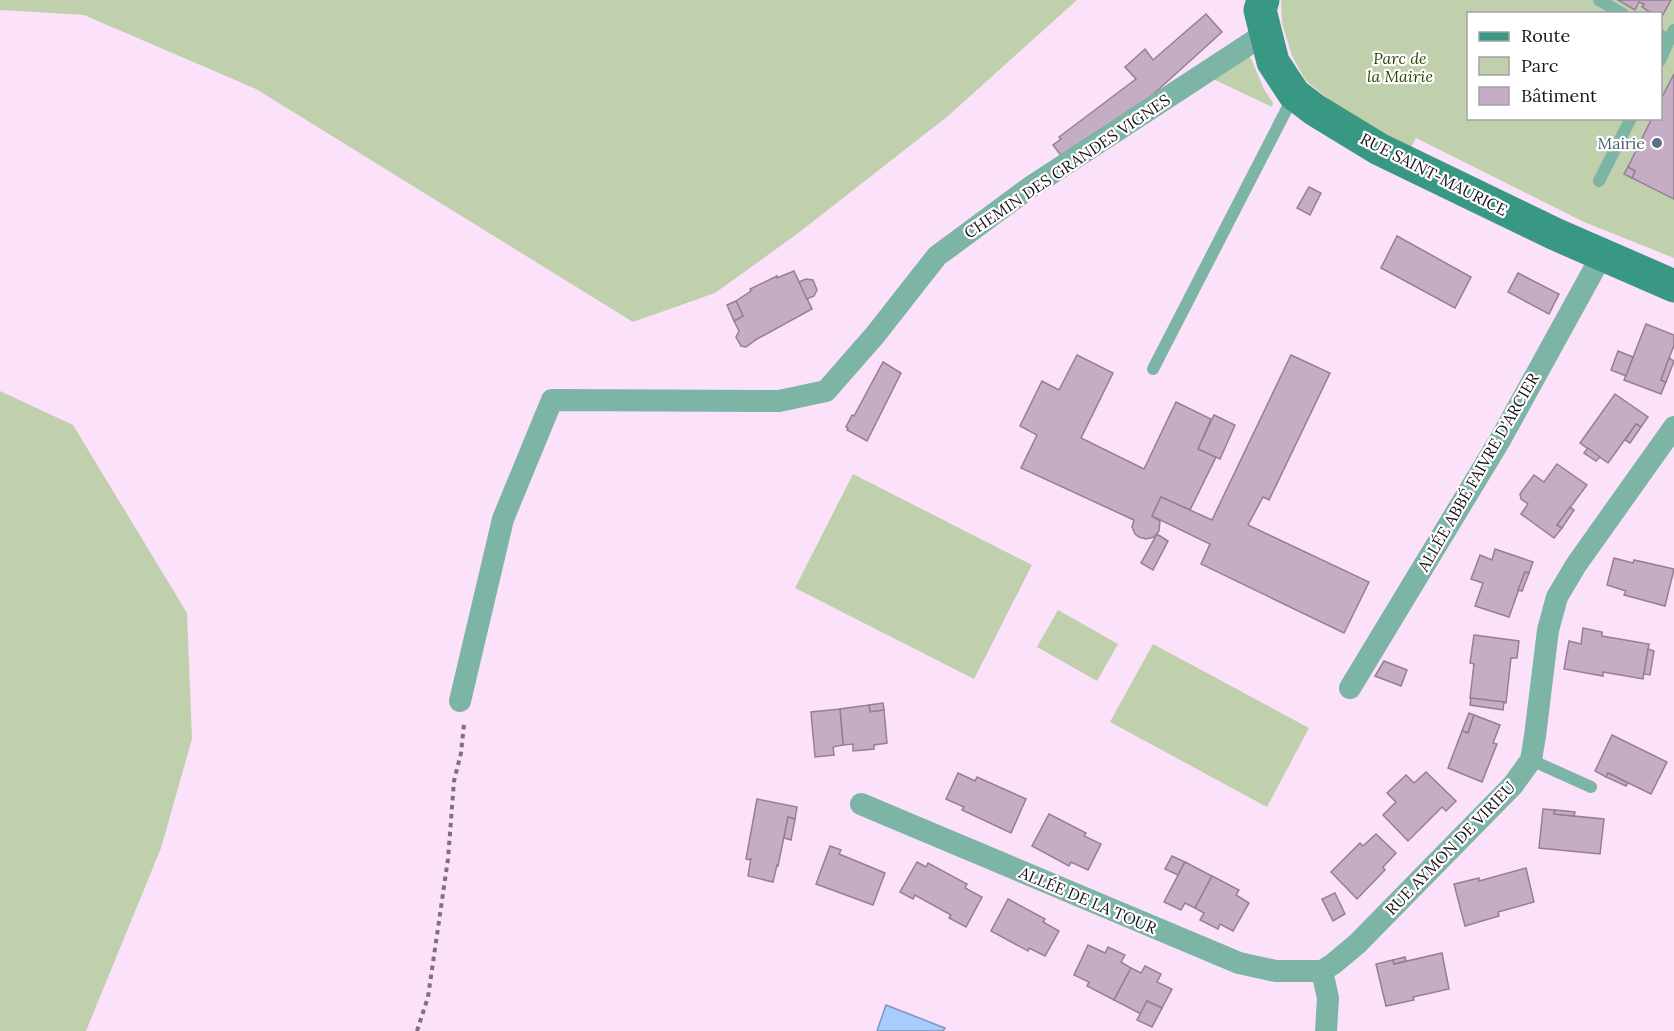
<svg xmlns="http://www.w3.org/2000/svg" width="1674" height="1031" viewBox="0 0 1674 1031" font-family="Lora,serif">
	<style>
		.green { fill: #c0d0ac; fill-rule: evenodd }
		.water { fill: #a8ccfd; stroke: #7d94b9; stroke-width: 1.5 }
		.building { fill: #c6adc6; stroke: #967e96; stroke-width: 1.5 }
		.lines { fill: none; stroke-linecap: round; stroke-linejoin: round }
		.path { stroke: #806f80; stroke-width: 4; stroke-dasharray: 4.5 4.5; stroke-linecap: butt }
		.lane { stroke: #7cb4a5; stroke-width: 12 }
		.street { stroke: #7cb4a5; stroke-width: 22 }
		.secondary { stroke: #399883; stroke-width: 33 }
		.service-dot { fill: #5c6f8a; stroke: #fff; stroke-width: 2 }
		.labels { text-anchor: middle; stroke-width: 4.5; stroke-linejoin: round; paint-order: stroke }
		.park-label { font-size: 16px; font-style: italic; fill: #2f4405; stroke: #fff }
		.service-label { font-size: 16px; fill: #4e5e75; stroke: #fff; text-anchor: end }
		.street-label { font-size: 16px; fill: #1a111a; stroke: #fff }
	</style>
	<rect width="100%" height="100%" fill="#fce1fb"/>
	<g class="green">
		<polygon points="0,0 1077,0 948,116 797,234 715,293 633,322 256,89 84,15 0,10"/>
		<path d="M1281,0h393v258l-90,-36 -168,-84 -8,15 -76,-51 -26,-21 -14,-25 -10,-33zM1468,14h192v104h-192z"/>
		<polygon points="1249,54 1264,89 1273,103 1272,107 1213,79"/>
		<polygon points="0,391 73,425 187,613 192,739 161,848 86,1031 0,1031"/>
		<polygon points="853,474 1032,565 974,679 795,588"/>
		<polygon points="1058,610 1118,644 1097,681 1037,647"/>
		<polygon points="1153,644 1309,728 1267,807 1110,722"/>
	</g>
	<polygon class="water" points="886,1005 945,1028 943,1031 877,1031"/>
	<g class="building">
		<polygon points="1618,0 1671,0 1661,18 1660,14 1653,14 1642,7 1644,4 1639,2 1635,10"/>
		<polygon points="1206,14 1222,32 1148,99 1066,162 1053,145 1061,139 1059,137 1136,79 1125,67 1145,49 1153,60"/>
		<polygon points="1674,74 1674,199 1632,178 1635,171 1628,167 1652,118 1660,118 1660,101"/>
		<polygon points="1628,167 1635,171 1632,178 1624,174"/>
		<polygon points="1309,187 1321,193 1310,215 1297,208"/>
		<polygon points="1397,236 1471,277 1455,308 1381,268"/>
		<polygon points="794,271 812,309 757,339 746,347 741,346 736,337 739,331 734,321 743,316 736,301 751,291 750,289 777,276 777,278"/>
		<polygon points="1518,273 1559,294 1549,314 1508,292"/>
		<polygon points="806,279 813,280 817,290 814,296 807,299 799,282"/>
		<polygon points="736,301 743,316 734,321 727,305"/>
		<polygon points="1646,324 1674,335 1674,345 1661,380 1666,382 1661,394 1624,380"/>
		<polygon points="1618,351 1633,357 1626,376 1611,370"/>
		<polygon points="1077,355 1113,373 1081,438 1144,469 1176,402 1211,419 1198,449 1216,457 1190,510 1161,497 1152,516 1160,521 1159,531 1154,537 1146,539 1139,537 1135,534 1132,527 1134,520 1021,468 1037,435 1020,426 1042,381 1059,390"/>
		<polygon points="1291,355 1330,373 1269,500 1263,497 1248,525 1369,582 1344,633 1201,564 1210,544 1152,516 1161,497 1212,520"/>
		<polygon points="1669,358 1674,361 1666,382 1661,380"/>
		<polygon points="883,362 901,373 867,441 847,430 848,428 846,427 852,415 854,416"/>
		<polygon points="1615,394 1648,417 1641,427 1636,424 1608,463 1580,443"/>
		<polygon points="1214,415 1235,425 1220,459 1198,449"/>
		<polygon points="1636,424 1641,427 1630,443 1625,440"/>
		<polygon points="1588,448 1600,457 1596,461 1584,453"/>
		<polygon points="1557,464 1587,485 1557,525 1562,528 1554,538 1521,514 1528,504 1521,499 1520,494 1534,475 1544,482"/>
		<polygon points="1570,507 1574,510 1562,528 1557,525"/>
		<polygon points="1157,534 1168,541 1153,570 1141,563"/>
		<polygon points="1495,549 1533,562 1529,573 1525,572 1509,617 1475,606 1483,583 1471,579 1480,555 1492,560"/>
		<polygon points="1614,558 1633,563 1634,560 1674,569 1665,606 1624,595 1626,591 1607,585"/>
		<polygon points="1525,572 1529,573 1522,591 1518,590"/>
		<polygon points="1583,628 1602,632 1602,636 1649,644 1643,679 1603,672 1603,676 1564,669 1569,641 1581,644"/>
		<polygon points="1474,635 1519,641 1517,658 1511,658 1506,703 1470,698 1474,664 1470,663"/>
		<polygon points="1648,649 1654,651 1650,675 1644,674"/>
		<polygon points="1384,661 1407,670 1401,686 1375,676"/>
		<polygon points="1471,698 1504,702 1503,710 1470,705"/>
		<polygon points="883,703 884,710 870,712 869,705"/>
		<polygon points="869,705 870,712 884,710 887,743 874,745 874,749 853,751 853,744 843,745 840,709"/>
		<polygon points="840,709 843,745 833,747 834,755 815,757 811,712"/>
		<polygon points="1469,713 1474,715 1468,733 1462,731"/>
		<polygon points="1474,715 1500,725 1493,743 1497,744 1482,782 1448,768 1462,731 1468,733"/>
		<polygon points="1612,735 1667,762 1651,794 1608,773 1606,777 1595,771"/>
		<polygon points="1426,772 1456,801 1446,811 1442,807 1408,841 1383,815 1396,802 1387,793 1406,775 1414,783"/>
		<polygon points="958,773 975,781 977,777 1026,799 1011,833 962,810 964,807 946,799"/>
		<polygon points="1608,773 1628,783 1626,786 1606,777"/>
		<polygon points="757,799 797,807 795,819 788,817 778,866 777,865 773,882 748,876 751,858 750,860 746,859"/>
		<polygon points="1543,809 1555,810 1554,814 1604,819 1600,854 1539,848"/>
		<polygon points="1555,810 1575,812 1574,816 1554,814"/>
		<polygon points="1049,814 1086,833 1084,836 1101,844 1088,870 1071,862 1069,866 1032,846"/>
		<polygon points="788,817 795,819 791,840 784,838"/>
		<polygon points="1376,834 1396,853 1383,867 1385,870 1357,899 1331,872 1360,843 1363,846"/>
		<polygon points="830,846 841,850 839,854 885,873 873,905 816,884"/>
		<polygon points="1172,856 1185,862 1178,875 1165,869"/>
		<polygon points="917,862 926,867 928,863 967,884 965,888 982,897 966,927 949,918 951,915 915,895 913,899 900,892"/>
		<polygon points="1185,862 1212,876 1195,908 1185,903 1181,910 1164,902"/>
		<polygon points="1526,868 1534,902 1498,912 1499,916 1465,926 1454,884 1479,878 1479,881"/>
		<polygon points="1212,876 1239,890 1236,895 1249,903 1233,931 1220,924 1218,929 1200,920 1204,913 1195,908"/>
		<polygon points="1335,893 1345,914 1333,921 1322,899"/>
		<polygon points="1008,899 1045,919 1043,922 1059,931 1045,956 1029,948 1028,951 991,931"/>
		<polygon points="1088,945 1105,953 1108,947 1125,955 1121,962 1131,968 1114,1000 1087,986 1089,982 1074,975"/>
		<polygon points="1442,953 1449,989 1413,997 1414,1000 1386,1006 1376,964 1393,960 1394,964"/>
		<polygon points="1405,957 1406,961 1394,964 1393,960"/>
		<polygon points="1145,966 1161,974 1157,982 1172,989 1162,1008 1147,1001 1141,1014 1114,1000 1131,968 1141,973"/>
		<polygon points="1147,1001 1162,1008 1152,1027 1137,1020"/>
	</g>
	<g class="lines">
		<polyline class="path" points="417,1031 428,997 448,859 454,781 461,753 464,724"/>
		<g class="lane">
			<polyline points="1599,0 1623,14"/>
			<polyline points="1660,35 1669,40 1674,30"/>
			<polyline points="1660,61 1669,40"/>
			<polyline points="1599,181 1631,118"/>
			<polyline points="1153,369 1294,95"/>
			<polyline points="1531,760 1591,787"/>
		</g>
		<g class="street">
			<polyline points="1350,688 1500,440 1602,255"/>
			<polyline points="460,701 503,519 552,400 779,401 826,391 875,335 937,256 1029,188 1266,33"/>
			<polyline points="861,804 1239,963 1276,971 1322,971"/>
			<polyline points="1326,1031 1328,998 1322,971 1333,964 1357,944 1513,785 1531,760 1535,736 1548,630 1557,597 1576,565 1674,427"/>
		</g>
		<polyline class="secondary" points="1263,0 1260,10 1273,62 1294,94 1315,110 1379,149 1555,234 1674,286"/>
	</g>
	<circle class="service-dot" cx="1657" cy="143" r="6"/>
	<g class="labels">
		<g class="park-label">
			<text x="1400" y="64">Parc de<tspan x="1400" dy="18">la Mairie</tspan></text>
		</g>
		<g class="service-label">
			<text x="1645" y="149">Mairie</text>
		</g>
		<g class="street-label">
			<text transform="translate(1067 166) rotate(-34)" y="6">CHEMIN DES GRANDES VIGNES</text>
			<text transform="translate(1434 174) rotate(27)" y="6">RUE SAINT-MAURICE</text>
			<text transform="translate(1478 472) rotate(-60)" y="6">ALLÉE ABBÉ FAIVRE D'ARCIER</text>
			<text transform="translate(1450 848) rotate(-46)" y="6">RUE AYMON DE VIRIEU</text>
			<text transform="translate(1088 900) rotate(23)" y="6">ALLÉE DE LA TOUR</text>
		</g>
	</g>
	<rect x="1467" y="12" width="195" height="108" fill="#ffffff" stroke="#a3a0a3" stroke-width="1.5"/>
	<rect x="1479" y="32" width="30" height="9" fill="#399883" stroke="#a3a0a3" stroke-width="1.5"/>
	<text x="1521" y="42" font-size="18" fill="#1a111a">Route</text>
	<rect x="1479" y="57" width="30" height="18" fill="#c0d0ac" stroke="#a3a0a3" stroke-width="1.5"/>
	<text x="1521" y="72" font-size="18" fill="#1a111a">Parc</text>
	<rect x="1479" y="87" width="30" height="18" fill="#c6adc6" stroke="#a3a0a3" stroke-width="1.5"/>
	<text x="1521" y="102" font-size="18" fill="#1a111a">Bâtiment</text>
</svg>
